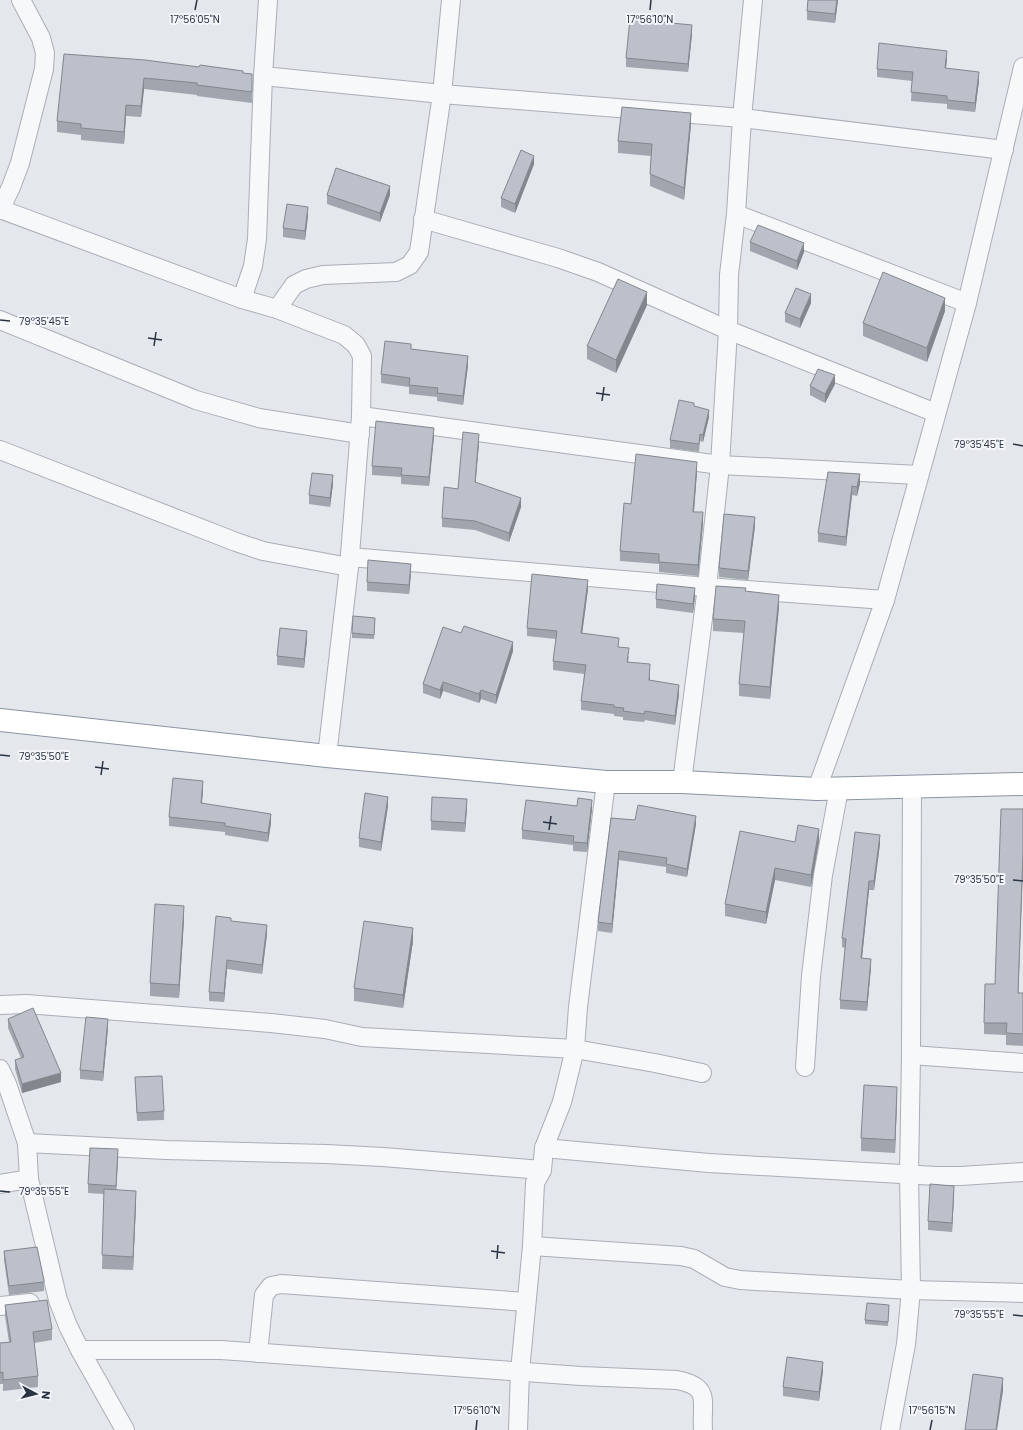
<svg xmlns="http://www.w3.org/2000/svg" width="1023" height="1430" viewBox="0 0 1023 1430" font-family="Poppins,sans-serif">
	<style>
		.lines { fill: none; stroke-linecap: round; stroke-linejoin: round }
		.street-casing { stroke: #a9aeb7; stroke-width: 20 }
		.highway-casing { stroke: #8b94a3; stroke-width: 24 }
		.street { stroke: #f7f8fa; stroke-width: 18 }
		.highway { stroke: #fff; stroke-width: 22 }
		.wall { fill: #a1a5ae }
		.shaded-wall { fill: #83868d }
		.building { fill: #bbc0ca; stroke: #83868d }
		.ticks { fill: none; stroke: #2b3445; stroke-width: 1.5 }
		.ticks-label { font-size: 10px; text-anchor: middle; fill: #2b3445; stroke: #f4f6f9; stroke-width: 4; stroke-linejoin: round; paint-order: stroke }
	</style>
	<rect width="100%" height="100%" fill="#e4e7ec"/>
	<g class="lines">
		<g class="street-casing">
			<g id="street">
				<polyline points="263,76 442,94 742,118 1004,150"/>
				<polyline points="0,209 242,299 277,309 344,335 356,345 362,356 361,416 349,567 327,756"/>
				<polyline points="0,210 11,187 20,163 44,69 45,53 41,38 21,0"/>
				<polyline points="736,214 967,303"/>
				<polyline points="423,219 558,258 598,272 728,330 936,413"/>
				<polyline points="242,299 253,266 257,239 263,76 268,0"/>
				<polyline points="277,309 294,285 306,279 323,275 396,272 410,265 419,252 442,94 451,0"/>
				<polyline points="0,320 196,400 259,418 360,434"/>
				<polyline points="361,416 720,465 919,475"/>
				<polyline points="0,450 236,542 263,551 349,567"/>
				<polyline points="350,557 707,587 885,600"/>
				<polyline points="682,782 707,587 720,465 728,330 729,275 736,214 742,118 753,0"/>
				<polyline points="817,789 885,600 967,303 1023,67"/>
				<polyline points="0,1005 26,1004 271,1023 325,1029 362,1037 575,1049 655,1063 702,1073"/>
				<polyline points="911,1055 1023,1063"/>
				<polyline points="805,1067 811,976 823,875 839,789"/>
				<polyline points="0,1069 7,1084 27,1143 29,1179 58,1300 68,1326 80,1350 125,1430"/>
				<polyline points="27,1143 166,1150 326,1154 383,1157 542,1170"/>
				<polyline points="544,1148 709,1163 936,1176 961,1176 1023,1172"/>
				<polyline points="0,1184 29,1179"/>
				<polyline points="532,1246 681,1256 694,1259 725,1277 740,1280 911,1290 1023,1293"/>
				<polyline points="0,1306 30,1303"/>
				<path d="M80,1350h141l360,26 96,4c35,7 24,21 26,50"/>
				<polyline points="258,1353 264,1295 271,1286 281,1284 526,1302"/>
				<polyline points="518,1430 520,1371 532,1246 535,1183 542,1170 544,1148 562,1102 575,1049 578,1007 606,782"/>
				<polyline points="890,1430 906,1344 911,1290 909,1174 911,1055 912,786"/>
			</g>
		</g>
		<g class="highway-casing">
			<polyline id="highway" points="0,720 327,756 606,782 682,782 817,789 1023,784"/>
		</g>
		<use href="#street" class="street"/>
		<use href="#highway" class="highway"/>
	</g>
	<g class="wall">
		<polygon points="808,0 838,0 835,23 807,20 807,11"/>
		<polygon points="692,34 688,72 626,67 626,58"/>
		<polygon points="64,54 243,73 252,85 252,103 197,96 197,95 144,89 141,117 126,116 124,144 81,140 81,135 57,132 57,121"/>
		<polygon points="947,59 946,68 979,81 975,112 947,109 947,104 911,101 912,81 877,77 877,69"/>
		<polygon points="691,124 684,200 650,186 650,174 651,156 618,153 618,141"/>
		<polygon points="534,164 515,213 501,207 501,198"/>
		<polygon points="327,195 390,195 380,222 327,204"/>
		<polygon points="308,216 305,240 283,237 283,228"/>
		<polygon points="750,242 804,252 797,270 750,251"/>
		<polygon points="811,303 800,328 785,322 785,313"/>
		<polygon points="647,305 616,373 587,359 587,346"/>
		<polygon points="945,311 927,362 863,336 863,323"/>
		<polygon points="411,349 468,365 463,405 437,401 437,397 409,394 409,387 381,383 381,374"/>
		<polygon points="835,384 825,403 810,395 810,386"/>
		<polygon points="694,406 709,417 703,442 700,441 699,452 670,448 670,440"/>
		<polygon points="434,436 429,486 401,484 401,477 372,475 372,466"/>
		<polygon points="479,443 475,482 521,507 509,542 475,530 442,527 442,518 458,489"/>
		<polygon points="697,472 694,512 703,523 698,576 659,572 659,564 620,561 620,551 631,504"/>
		<polygon points="828,472 860,483 857,496 852,495 846,546 818,542 818,533"/>
		<polygon points="333,484 330,507 309,504 309,495"/>
		<polygon points="755,526 748,580 719,577 719,568"/>
		<polygon points="411,573 409,594 367,591 367,582"/>
		<polygon points="588,589 582,634 619,647 629,657 628,662 650,673 650,680 679,694 675,725 645,720 644,722 623,720 623,717 614,716 614,714 581,710 581,701 584,674 553,670 553,661 556,639 527,636 527,628"/>
		<polygon points="746,592 779,607 770,699 739,696 739,684 744,633 713,631 713,619"/>
		<polygon points="695,597 693,613 656,608 656,599"/>
		<polygon points="375,622 374,639 352,638 352,633"/>
		<polygon points="307,640 304,668 277,665 277,656"/>
		<polygon points="513,651 496,704 481,699 479,703 443,691 440,699 423,693 423,684"/>
		<polygon points="203,790 202,804 271,823 268,842 225,835 225,832 169,826 169,817"/>
		<polygon points="388,806 381,851 359,847 359,838"/>
		<polygon points="467,808 465,832 431,830 431,821"/>
		<polygon points="592,809 587,852 573,851 573,845 522,839 522,830"/>
		<polygon points="1023,809 1023,864 1018,993 1023,993 1023,1046 1006,1045 1006,1035 984,1034 984,1023 995,984"/>
		<polygon points="611,818 635,820 696,824 687,877 666,873 666,867 619,860 612,933 598,931 598,922"/>
		<polygon points="819,841 811,887 775,880 766,924 725,916 725,904 795,842"/>
		<polygon points="880,844 874,890 869,890 862,958 871,967 867,1011 840,1009 840,1000 845,948 842,947 842,938"/>
		<polygon points="184,919 179,998 150,996 150,983"/>
		<polygon points="231,921 267,934 262,974 227,969 224,1002 209,1001 209,992"/>
		<polygon points="413,941 403,1008 354,1001 354,988"/>
		<polygon points="8,1019 61,1082 22,1093 15,1069 15,1060 21,1058 8,1028"/>
		<polygon points="108,1028 103,1081 80,1079 80,1070"/>
		<polygon points="135,1077 164,1111 164,1120 137,1121"/>
		<polygon points="897,1100 895,1153 861,1151 861,1138"/>
		<polygon points="118,1158 116,1190 136,1204 133,1270 102,1269 104,1194 88,1193 88,1184"/>
		<polygon points="954,1195 952,1232 928,1230 928,1221"/>
		<polygon points="4,1251 44,1280 44,1291 9,1295 4,1260"/>
		<polygon points="5,1305 52,1329 52,1340 34,1343 38,1376 38,1387 3,1391 3,1384 0,1384 0,1343 9,1342 5,1316"/>
		<polygon points="889,1310 888,1326 865,1324 865,1320"/>
		<polygon points="823,1371 819,1401 783,1396 783,1387"/>
	</g>
	<g class="shaded-wall">
		<polygon points="837,0 838,0 835,23 835,14"/>
		<polygon points="692,25 692,34 688,72 688,64"/>
		<polygon points="947,51 947,59 945,76 945,68"/>
		<polygon points="979,72 979,81 975,112 975,103"/>
		<polygon points="144,78 144,89 141,117 141,106"/>
		<polygon points="126,105 126,116 124,144 124,132"/>
		<polygon points="691,113 691,124 684,200 684,188"/>
		<polygon points="534,156 534,164 515,213 515,204"/>
		<polygon points="390,186 390,195 380,222 380,213"/>
		<polygon points="308,207 308,216 305,240 305,231"/>
		<polygon points="804,243 804,252 797,270 797,261"/>
		<polygon points="647,292 647,305 616,373 616,360"/>
		<polygon points="811,294 811,303 800,328 800,319"/>
		<polygon points="945,298 945,311 927,362 927,348"/>
		<polygon points="468,356 468,365 463,405 463,396"/>
		<polygon points="835,375 835,384 825,403 825,394"/>
		<polygon points="709,410 709,417 703,442 703,435"/>
		<polygon points="434,428 434,436 429,486 429,477"/>
		<polygon points="479,434 479,443 475,491 475,482"/>
		<polygon points="697,462 697,472 693,522 693,512"/>
		<polygon points="860,474 860,483 857,496 857,487"/>
		<polygon points="333,475 333,484 330,507 330,498"/>
		<polygon points="852,486 852,495 846,546 846,537"/>
		<polygon points="521,498 521,507 509,542 509,533"/>
		<polygon points="703,512 703,523 698,576 698,565"/>
		<polygon points="755,517 755,526 748,580 748,571"/>
		<polygon points="411,564 411,573 409,594 409,585"/>
		<polygon points="588,580 588,589 581,642 581,633"/>
		<polygon points="695,588 695,597 693,613 693,604"/>
		<polygon points="779,595 779,607 770,699 770,687"/>
		<polygon points="307,631 307,640 304,668 304,659"/>
		<polygon points="513,642 513,651 496,704 496,695"/>
		<polygon points="650,664 650,673 649,689 649,680"/>
		<polygon points="443,682 443,691 440,699 440,690"/>
		<polygon points="679,685 679,694 675,725 675,716"/>
		<polygon points="481,690 481,699 479,703 479,694"/>
		<polygon points="203,781 203,790 201,812 201,803"/>
		<polygon points="388,797 388,806 381,851 381,842"/>
		<polygon points="467,799 467,808 465,832 465,823"/>
		<polygon points="592,800 592,809 587,852 587,843"/>
		<polygon points="271,814 271,823 268,842 268,833"/>
		<polygon points="696,816 696,824 687,877 687,869"/>
		<polygon points="819,829 819,841 811,887 811,875"/>
		<polygon points="880,835 880,844 874,890 874,881"/>
		<polygon points="619,851 619,860 612,933 612,924"/>
		<polygon points="1023,852 1023,864 1018,1004 1018,993"/>
		<polygon points="775,868 775,880 766,924 766,912"/>
		<polygon points="869,881 869,890 861,967 861,958"/>
		<polygon points="184,906 184,919 179,998 179,985"/>
		<polygon points="267,925 267,934 262,974 262,965"/>
		<polygon points="413,928 413,941 403,1008 403,995"/>
		<polygon points="871,959 871,967 867,1011 867,1002"/>
		<polygon points="227,960 227,969 224,1002 224,993"/>
		<polygon points="108,1019 108,1028 103,1081 103,1072"/>
		<polygon points="61,1073 61,1082 22,1093 22,1084"/>
		<polygon points="897,1087 897,1100 895,1153 895,1140"/>
		<polygon points="118,1149 118,1158 116,1195 116,1186"/>
		<polygon points="954,1186 954,1195 952,1232 952,1223"/>
		<polygon points="136,1191 136,1204 133,1270 133,1257"/>
		<polygon points="823,1362 823,1371 819,1401 819,1392"/>
		<polygon points="1003,1378 1003,1391 997,1430 996,1430"/>
	</g>
	<g class="building">
		<polygon points="808,0 837,0 835,14 807,11"/>
		<polygon points="630,19 692,25 688,64 626,58"/>
		<polygon points="879,43 947,51 945,68 979,72 975,103 947,100 947,96 911,92 913,72 877,69"/>
		<polygon points="64,54 145,60 199,67 200,65 243,71 243,73 252,74 252,92 197,85 197,83 144,78 141,106 126,105 124,132 81,128 81,124 57,121"/>
		<polygon points="622,107 691,113 684,188 650,174 652,144 618,141"/>
		<polygon points="521,150 534,156 515,204 501,198"/>
		<polygon points="336,168 390,186 380,213 327,195"/>
		<polygon points="287,204 308,207 305,231 283,228"/>
		<polygon points="758,225 804,243 797,261 750,242"/>
		<polygon points="883,272 945,298 927,348 863,323"/>
		<polygon points="618,279 647,292 616,360 587,346"/>
		<polygon points="796,288 811,294 800,319 785,313"/>
		<polygon points="385,341 411,344 411,349 468,356 463,396 437,393 438,388 409,385 410,378 381,374"/>
		<polygon points="818,369 835,375 825,394 810,386"/>
		<polygon points="679,400 694,403 694,406 709,410 703,435 700,434 699,444 670,440"/>
		<polygon points="376,421 434,428 429,477 401,475 402,468 372,466"/>
		<polygon points="463,432 479,434 475,482 521,498 509,533 475,521 442,518 444,487 458,489"/>
		<polygon points="636,454 697,462 693,512 703,512 698,565 659,562 659,554 620,551 624,503 631,504"/>
		<polygon points="828,472 860,474 857,487 852,486 846,537 818,533"/>
		<polygon points="312,473 333,475 330,498 309,495"/>
		<polygon points="724,514 755,517 748,571 719,568"/>
		<polygon points="368,560 411,564 409,585 367,582"/>
		<polygon points="532,574 588,580 581,633 619,638 618,647 629,648 627,662 650,664 649,680 679,685 675,716 645,711 644,714 623,711 624,708 614,707 614,705 581,701 586,665 553,661 557,631 527,628"/>
		<polygon points="657,584 695,588 693,604 656,599"/>
		<polygon points="716,586 746,588 745,591 779,595 770,687 739,684 745,621 713,619"/>
		<polygon points="353,616 375,618 374,635 352,633"/>
		<polygon points="464,626 513,642 496,695 481,690 479,694 443,682 440,690 423,684 443,627 461,633"/>
		<polygon points="280,628 307,631 304,659 277,656"/>
		<polygon points="173,778 203,781 201,803 271,814 268,833 225,826 225,823 169,817"/>
		<polygon points="365,793 388,797 381,842 359,838"/>
		<polygon points="432,797 467,799 465,823 431,821"/>
		<polygon points="578,798 592,800 587,843 573,842 574,836 522,830 526,800 577,806"/>
		<polygon points="638,805 696,816 687,869 666,864 667,858 619,851 612,924 598,922 611,818 635,820"/>
		<polygon points="1001,809 1023,809 1023,852 1018,993 1023,993 1023,1034 1006,1033 1007,1023 984,1023 985,984 995,984"/>
		<polygon points="798,825 819,829 811,875 775,868 766,912 725,904 740,831 795,842"/>
		<polygon points="855,832 880,835 874,881 869,881 861,958 871,959 867,1002 840,1000 846,939 842,938"/>
		<polygon points="155,904 184,906 179,985 150,983"/>
		<polygon points="216,916 231,918 231,921 267,925 262,965 227,960 224,993 209,992"/>
		<polygon points="364,921 413,928 403,995 354,988"/>
		<polygon points="33,1008 61,1073 22,1084 15,1060 24,1057 8,1019"/>
		<polygon points="86,1017 108,1019 103,1072 80,1070"/>
		<polygon points="162,1076 164,1111 137,1113 135,1077"/>
		<polygon points="864,1085 897,1087 895,1140 861,1138"/>
		<polygon points="90,1148 118,1149 116,1186 88,1184"/>
		<polygon points="930,1184 954,1186 952,1223 928,1221"/>
		<polygon points="104,1189 136,1191 133,1257 102,1255"/>
		<polygon points="37,1247 44,1280 44,1282 9,1286 4,1251"/>
		<polygon points="47,1300 52,1329 33,1332 38,1376 3,1380 3,1372 0,1373 0,1343 11,1342 5,1305"/>
		<polygon points="867,1303 889,1305 888,1322 865,1320"/>
		<polygon points="787,1357 823,1362 819,1392 783,1387"/>
		<polygon points="973,1374 1003,1378 996,1430 965,1430"/>
	</g>
	<path class="ticks" d="M195,10l2,-10M650,10l1,-10M0,320l10,1M148,338l14,2M154,346l2,-14M596,393l14,2M602,401l2,-14M1013,444l10,2M0,755l10,1M95,767l14,2M101,775l2,-14M543,822l14,2M549,830l2,-14M1013,880l10,1M0,1191l10,1M491,1251l14,2M497,1259l1,-14M1013,1315l10,1M476,1430l1,-10M930,1430l2,-10"/>
	<g class="ticks-label">
		<text x="195" y="23">17°56'05"N</text>
		<text x="650" y="23">17°56'10"N</text>
		<text x="44" y="325">79°35'45"E</text>
		<text x="979" y="448">79°35'45"E</text>
		<text x="44" y="760">79°35'50"E</text>
		<text x="979" y="883">79°35'50"E</text>
		<text x="44" y="1195">79°35'55"E</text>
		<text x="979" y="1318">79°35'55"E</text>
		<text x="477" y="1414">17°56'10"N</text>
		<text x="932" y="1414">17°56'15"N</text>
	</g>
	<g transform="translate(36 1394) rotate(97)" stroke="#f4f6f9" stroke-width="3" paint-order="stroke">
	<path d="M0-3L7 15L0 10L-7 15Z" fill="#2b3445"/>
	<text y="-6" font-size="11" font-weight="bold" text-anchor="middle" fill="#2b3445">N</text>
	</g>
</svg>
